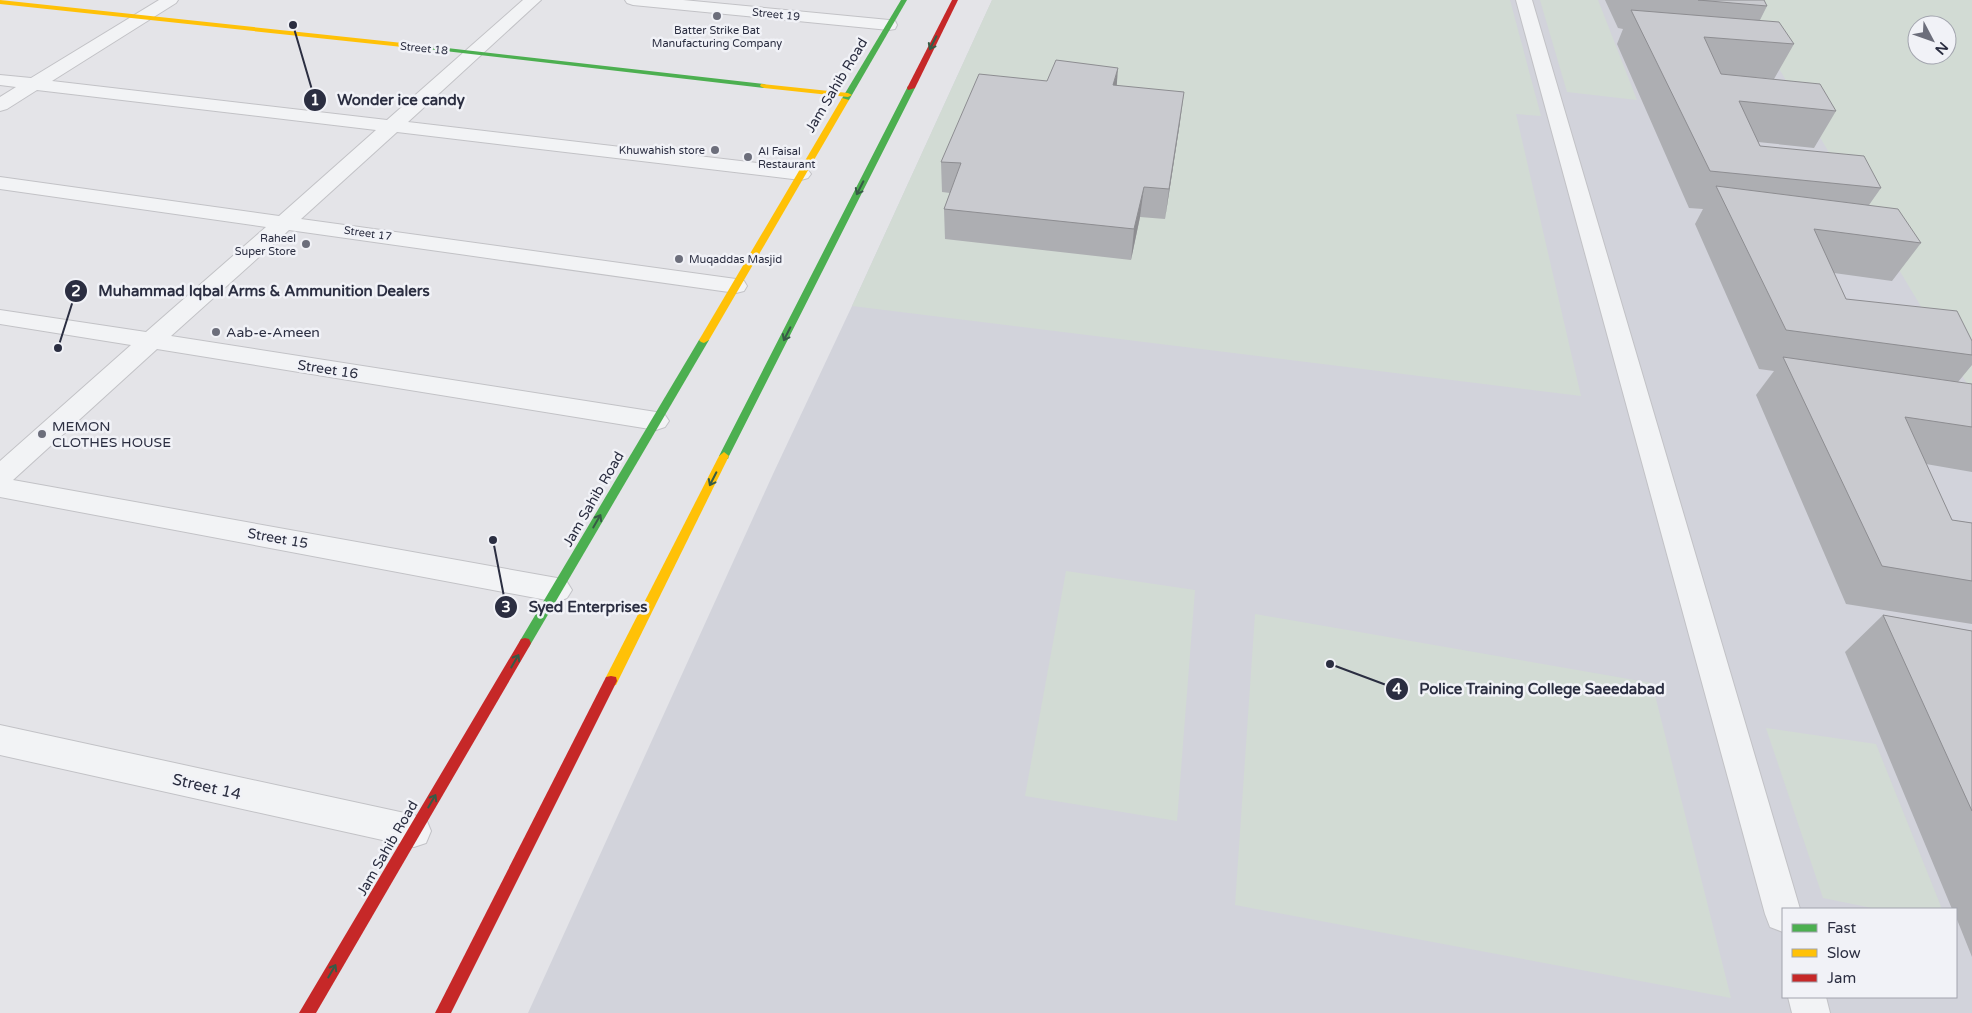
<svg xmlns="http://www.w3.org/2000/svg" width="1972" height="1013" viewBox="0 0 1972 1013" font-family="'Varela Round',sans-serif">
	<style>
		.built { fill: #d2d3db; fill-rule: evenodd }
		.green { fill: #d2dbd4; fill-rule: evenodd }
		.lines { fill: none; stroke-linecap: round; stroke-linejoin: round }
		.lane-casing { stroke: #c2c2c6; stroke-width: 2 }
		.street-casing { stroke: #c2c2c6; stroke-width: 2 }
		.lane { fill: #f2f3f5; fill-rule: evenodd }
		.street { fill: #f2f3f5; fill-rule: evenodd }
		.fast { fill: #4caf50; fill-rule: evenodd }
		.slow { fill: #ffc107; fill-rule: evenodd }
		.jam { fill: #c62828; fill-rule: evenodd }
		.wall { fill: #adaeb2 }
		.shaded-wall { fill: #8d8d91 }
		.building { fill: #c9cacf; stroke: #8d8d91 }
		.oneway { stroke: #375b46 }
		.poi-dot { fill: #6c6e7b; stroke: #f1f2f7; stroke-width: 2 }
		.labels { text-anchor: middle; stroke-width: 5; stroke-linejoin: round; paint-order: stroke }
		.far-street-label { font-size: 11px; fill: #2b2e41; stroke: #f1f2f7 }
		.far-poi-label { font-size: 11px; fill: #2b2e41; stroke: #f1f2f7; text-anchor: end }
		.street-label { font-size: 14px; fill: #2b2e41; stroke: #f1f2f7 }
		.poi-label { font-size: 14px; fill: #2b2e41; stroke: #f1f2f7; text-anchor: start }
		.near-street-label { font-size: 16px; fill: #2b2e41; stroke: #f1f2f7 }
		.leader { fill: none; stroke: #2b2e41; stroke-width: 2 }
		.callout-dot { fill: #2b2e41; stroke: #f1f2f7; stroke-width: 2 }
		.mark-label { font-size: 15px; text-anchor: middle; font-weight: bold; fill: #fff }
		.callout-label { font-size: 15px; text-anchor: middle; font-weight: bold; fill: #2b2e41; stroke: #f1f2f7; stroke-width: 5; stroke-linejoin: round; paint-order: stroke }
	</style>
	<rect width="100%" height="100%" fill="#e4e4e8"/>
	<path class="built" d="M992,0h980v1013h-1444l245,-539 79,-168zM1917,25h30v30h-30zM1783,909h173v88h-173z"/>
	<g class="green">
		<polygon points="992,0 1510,0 1541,116 1516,114 1581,396 852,306"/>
		<polygon points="1540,0 1598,0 1637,100 1567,92"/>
		<path d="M1738,0h234v392zM1917,25h30v30h-30z"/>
		<polygon points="1066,571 1195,590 1177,821 1025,796"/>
		<polygon points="1255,614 1652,683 1731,998 1235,905"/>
		<polygon points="1766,728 1876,744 1942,909 1877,909 1823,898"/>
	</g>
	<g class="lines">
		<g class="lane-casing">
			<g id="lane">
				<polygon points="1516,0 1532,0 1800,909 1783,909 1783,932 1770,927 1765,914"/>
				<polygon points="1788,997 1826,997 1830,1013 1792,1013"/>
			</g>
		</g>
		<g class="street-casing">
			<g id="street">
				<polygon points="159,0 178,0 176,3 52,81 387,120 523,0 541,0 408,122 801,168 808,170 811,174 808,178 801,180 397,132 301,219 736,279 744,281 747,286 744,291 736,293 289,230 171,336 656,412 665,415 669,421 665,427 656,430 157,349 13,480 557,578 567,582 572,590 567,598 557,602 0,497 0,461 131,345 0,324 0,310 146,332 266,227 0,189 0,177 279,216 376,130 37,90 7,109 0,111 0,97 16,87 0,85 0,75 31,78"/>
				<polygon points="625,0 683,0 889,20 895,21 897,25 895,29 889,30 633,5 627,3"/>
				<polygon points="0,725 414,815 426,819 431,831 426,843 414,847 0,755"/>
			</g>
		</g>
		<use href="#lane" class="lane"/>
		<use href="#street" class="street"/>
		<g class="fast">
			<polygon points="901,0 907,0 849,100 842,102 841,100"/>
			<polygon points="412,44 764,84 768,86 764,88 410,47 409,46"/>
			<polygon points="908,86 915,88 729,456 728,459 720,459 719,456"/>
			<polygon points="704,337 709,340 529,647 525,648 521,647 519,643 521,639 699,340"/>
		</g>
		<g class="slow">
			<polygon points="0,0 412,44 415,46 412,48 0,4"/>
			<polygon points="761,84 848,93 852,95 848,97 764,88 760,86"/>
			<polygon points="842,98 849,100 709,340 704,343 701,342 699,340"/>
			<polygon points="724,452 729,456 616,685 611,686 606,685 605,681 606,677 719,456"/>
		</g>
		<g class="jam">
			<polygon points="952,0 958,0 915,88 908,90 907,88"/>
			<polygon points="525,638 529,639 531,643 529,647 316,1013 299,1013 521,639"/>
			<polygon points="611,676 616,677 617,681 451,1013 435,1013 606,677"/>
		</g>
	</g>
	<g class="wall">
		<polygon points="1605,0 1764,0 1767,6 1760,20 1794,44 1774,79 1752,77 1836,111 1814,148 1758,142 1760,146 1881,188 1869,205 1921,243 1892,281 1834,273 1846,299 1972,341 1972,365 1958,382 1972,384 1972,472 1926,464 1952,520 1972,523 1972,624 1846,604 1756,395 1774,371 1759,369 1695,224 1703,209 1689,208 1617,44 1623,29 1618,28"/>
		<polygon points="1047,81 1117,85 1180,122 1165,219 1140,217 1131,260 945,239 944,209 950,193 942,192 941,162"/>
		<polygon points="1883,615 1972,631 1972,957 1956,917 1956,909 1952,909 1845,652"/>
	</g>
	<g class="shaded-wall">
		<polygon points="1118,68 1116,96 1113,85"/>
		<polygon points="1184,92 1180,122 1165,219 1169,189"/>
		<polygon points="1144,187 1140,217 1131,260 1134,229"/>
	</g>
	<g class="building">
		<polygon points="1698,0 1764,0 1767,6"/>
		<polygon points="1631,10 1779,22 1794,44 1704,37 1721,74 1820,84 1836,111 1739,101 1760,146 1864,156 1881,188 1710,171"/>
		<polygon points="1056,60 1118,68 1113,85 1184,92 1169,189 1144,187 1134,229 944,209 961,163 941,162 979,74 1047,81"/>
		<polygon points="1716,186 1898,209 1921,243 1814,229 1846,299 1957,311 1972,341 1972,355 1786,330"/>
		<polygon points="1783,357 1972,384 1972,427 1905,417 1952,520 1972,523 1972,581 1882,566"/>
		<polygon points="1883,615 1972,631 1972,811"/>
	</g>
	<defs><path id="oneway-shaft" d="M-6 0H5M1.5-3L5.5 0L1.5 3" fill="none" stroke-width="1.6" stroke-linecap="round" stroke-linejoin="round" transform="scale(1.25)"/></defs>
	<g class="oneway">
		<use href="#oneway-shaft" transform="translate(933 43) rotate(117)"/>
		<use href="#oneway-shaft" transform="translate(860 188) rotate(117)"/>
		<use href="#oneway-shaft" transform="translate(787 334) rotate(117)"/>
		<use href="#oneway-shaft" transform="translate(713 479) rotate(117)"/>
		<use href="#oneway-shaft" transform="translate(597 521) rotate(-60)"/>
		<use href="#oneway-shaft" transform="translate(515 661) rotate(-60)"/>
		<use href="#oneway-shaft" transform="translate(432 801) rotate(-60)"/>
		<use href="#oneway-shaft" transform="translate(332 971) rotate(-60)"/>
	</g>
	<g class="poi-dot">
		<circle cx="717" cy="16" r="5"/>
		<circle cx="715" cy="150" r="5"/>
		<circle cx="748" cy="157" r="5"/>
		<circle cx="306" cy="244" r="5"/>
		<circle cx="679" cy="259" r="5"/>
		<circle cx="216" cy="332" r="5"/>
		<circle cx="42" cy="434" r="5"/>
	</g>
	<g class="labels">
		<g class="far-street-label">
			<text transform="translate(776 14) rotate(6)" y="4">Street 19</text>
			<text transform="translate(424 48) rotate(6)" y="4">Street 18</text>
			<text transform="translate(368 233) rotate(8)" y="4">Street 17</text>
		</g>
		<g class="far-poi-label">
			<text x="717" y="34" text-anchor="middle">Batter Strike Bat<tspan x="717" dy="13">Manufacturing Company</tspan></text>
			<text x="705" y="154">Khuwahish store</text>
			<text x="758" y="155" text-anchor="start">Al Faisal<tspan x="758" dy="13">Restaurant</tspan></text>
			<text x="296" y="242">Raheel<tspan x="296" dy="13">Super Store</tspan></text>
			<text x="689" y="263" text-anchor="start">Muqaddas Masjid</text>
		</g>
		<g class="street-label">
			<text transform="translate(836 85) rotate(-59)" y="5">Jam Sahib Road</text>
			<text transform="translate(328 369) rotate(9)" y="5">Street 16</text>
			<text transform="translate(593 499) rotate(-60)" y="5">Jam Sahib Road</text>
			<text transform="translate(278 538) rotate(10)" y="5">Street 15</text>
			<text transform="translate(387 848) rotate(-60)" y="5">Jam Sahib Road</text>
		</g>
		<g class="poi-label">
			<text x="226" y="337">Aab-e-Ameen</text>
			<text x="52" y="431">MEMON<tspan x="52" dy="16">CLOTHES HOUSE</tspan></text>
		</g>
		<g class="near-street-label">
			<text transform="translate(207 786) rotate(13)" y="6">Street 14</text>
		</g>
	</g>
	<path class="leader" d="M293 25L315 100M58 348L76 291M493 540L506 607M1330 664L1397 689"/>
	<g class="callout-dot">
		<circle cx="293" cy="25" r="5"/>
		<circle cx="58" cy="348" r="5"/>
		<circle cx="493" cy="540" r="5"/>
		<circle cx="1330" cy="664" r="5"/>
		<circle cx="315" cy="100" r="12"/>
		<circle cx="76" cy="291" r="12"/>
		<circle cx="506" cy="607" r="12"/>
		<circle cx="1397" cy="689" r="12"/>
	</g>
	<g class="mark-label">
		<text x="315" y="105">1</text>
		<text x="76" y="296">2</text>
		<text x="506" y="612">3</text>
		<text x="1397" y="694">4</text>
	</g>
	<g class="callout-label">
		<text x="401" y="105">Wonder ice candy</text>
		<text x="264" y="296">Muhammad Iqbal Arms &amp; Ammunition Dealers</text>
		<text x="588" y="612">Syed Enterprises</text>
		<text x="1542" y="694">Police Training College Saeedabad</text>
	</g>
	<rect x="1782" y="908" width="175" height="90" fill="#f1f2f7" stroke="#a2a4ae"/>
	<rect x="1792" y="924" width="25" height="8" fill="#4caf50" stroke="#a2a4ae"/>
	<text x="1827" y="933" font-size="15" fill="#2b2e41">Fast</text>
	<rect x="1792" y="949" width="25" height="8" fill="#ffc107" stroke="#a2a4ae"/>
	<text x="1827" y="958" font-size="15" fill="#2b2e41">Slow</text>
	<rect x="1792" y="974" width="25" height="8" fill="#c62828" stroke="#a2a4ae"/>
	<text x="1827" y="983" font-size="15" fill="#2b2e41">Jam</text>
	<g transform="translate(1932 40) rotate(131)"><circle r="24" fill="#f1f2f7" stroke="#a2a4ae"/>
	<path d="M0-4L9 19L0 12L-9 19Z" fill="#6c6e7b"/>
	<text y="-8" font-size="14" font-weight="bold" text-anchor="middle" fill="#2b2e41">N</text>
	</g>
</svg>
